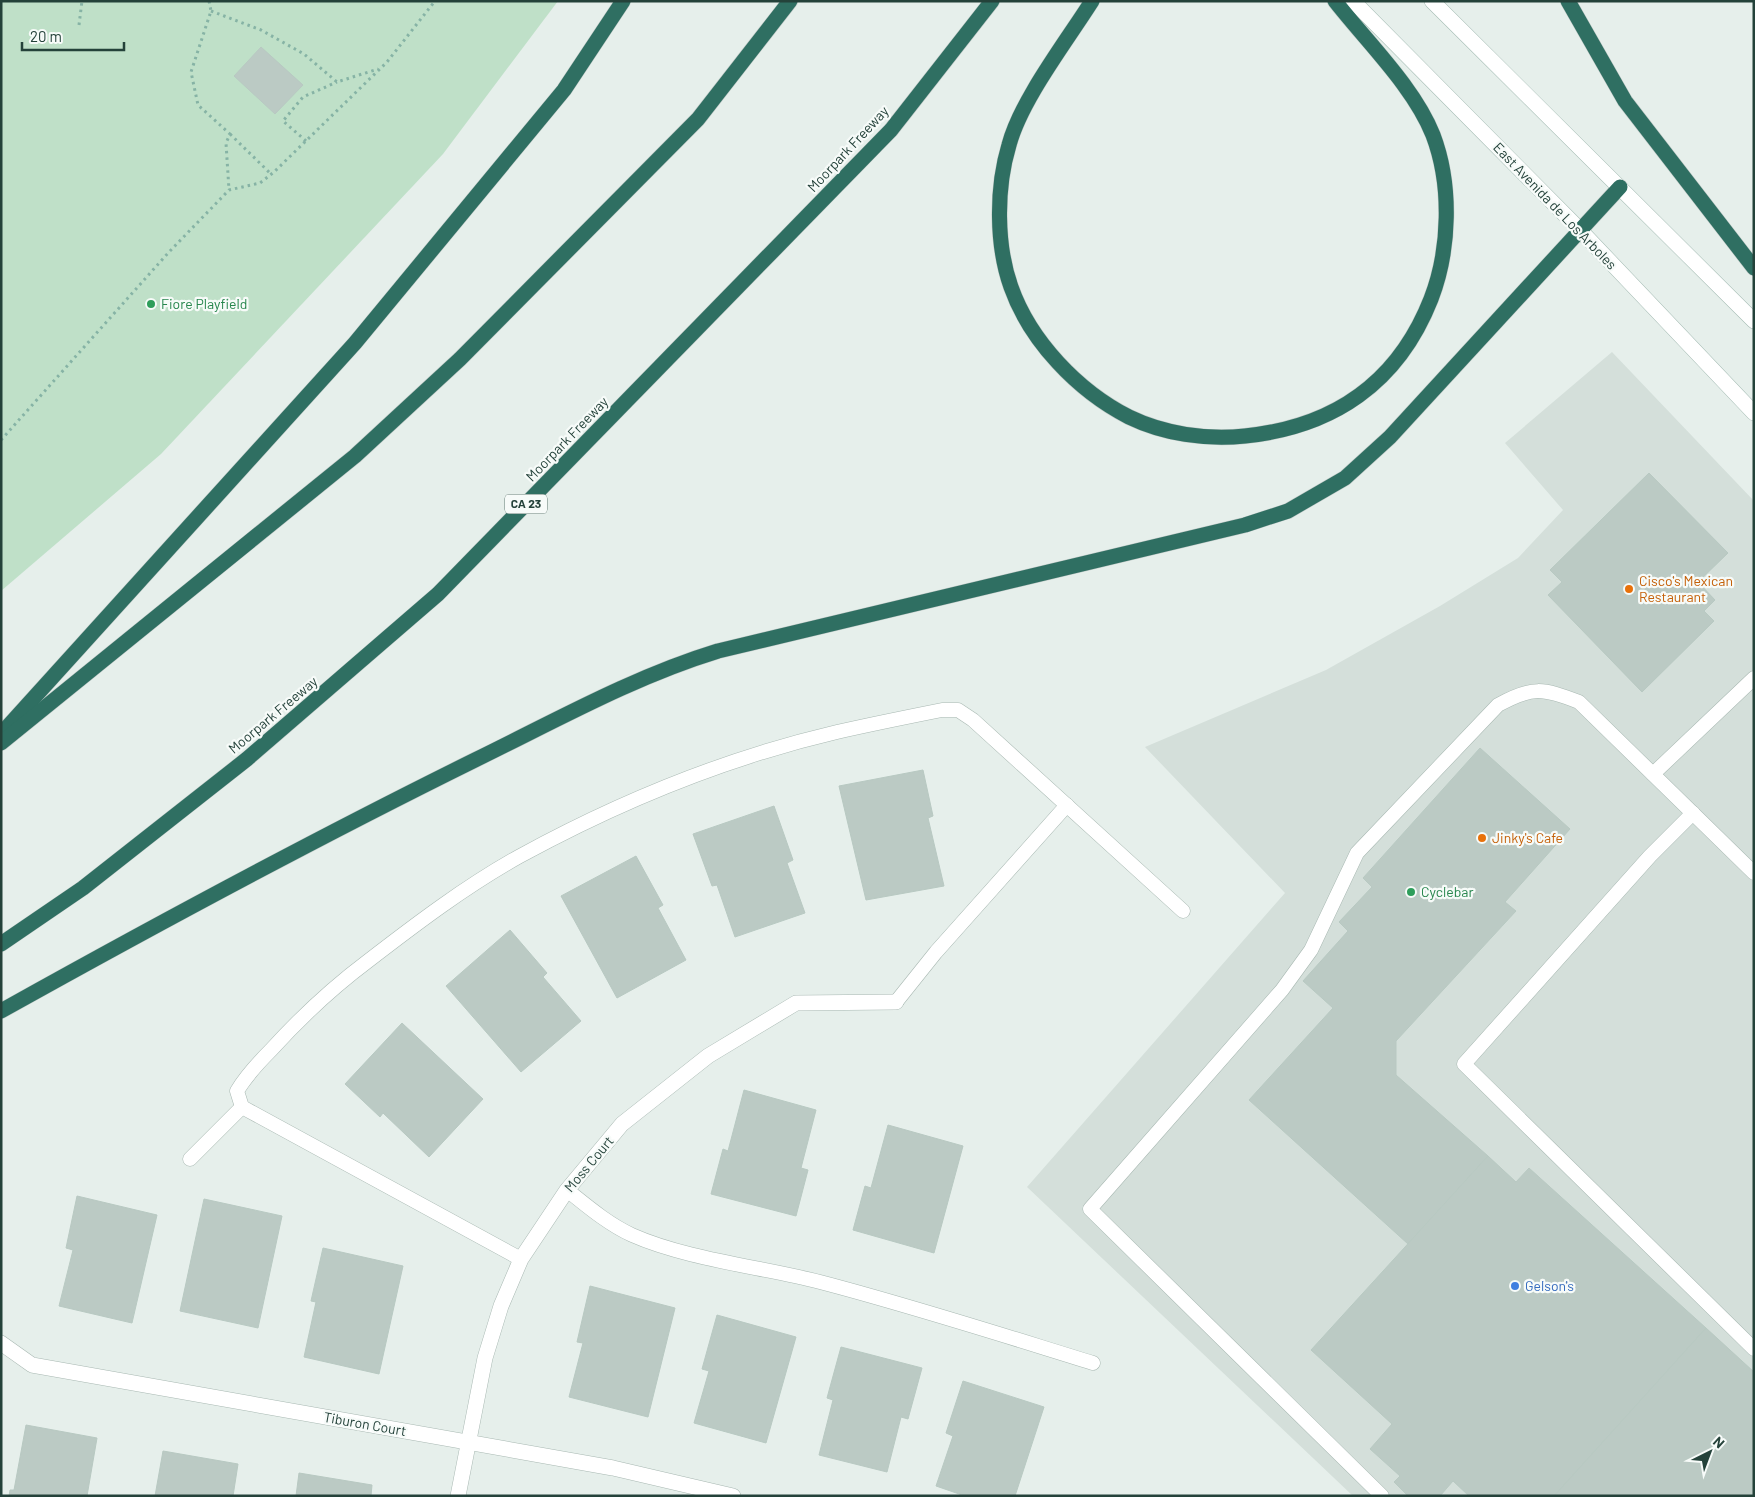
<svg xmlns="http://www.w3.org/2000/svg" width="1755" height="1497" viewBox="0 0 1755 1497" font-family="Barlow,sans-serif">
	<style>
		.built { fill: #d4dfda }
		.green { fill: #bfe0c8 }
		.building { fill: #bbcac4; stroke: #b8c9c2 }
		.lines { fill: none; stroke-linecap: round; stroke-linejoin: round }
		.lane-casing { stroke: #a8b8b2; stroke-width: 15 }
		.street-casing { stroke: #a8b8b2; stroke-width: 16 }
		.secondary-casing { stroke: #a4bbb3; stroke-width: 16 }
		.highway-casing { stroke: #c2cac8; stroke-width: 16 }
		.path { stroke: #86b3a5; stroke-width: 3; stroke-dasharray: 2.5 4; stroke-linecap: butt }
		.lane { stroke: #fff; stroke-width: 14 }
		.street { stroke: #fff; stroke-width: 15 }
		.secondary { stroke: #fff; stroke-width: 15 }
		.highway { stroke: #2f6f62; stroke-width: 15 }
		.leisure-dot { fill: #2e9e5b; stroke: #f7fbf9; stroke-width: 2 }
		.food-dot { fill: #e8710a; stroke: #f7fbf9; stroke-width: 2 }
		.shop-dot { fill: #3f7fe0; stroke: #f7fbf9; stroke-width: 2 }
		.labels { text-anchor: middle; stroke-width: 4.5; stroke-linejoin: round; paint-order: stroke }
		.shield { fill: #f7fbf9; stroke: #637a73; stroke-width: 1 }
		.shield-label { font-size: 12px; font-weight: bold; fill: #24423a }
		.street-label { font-size: 14px; fill: #24423a; stroke: #f7fbf9 }
		.leisure-label { font-size: 14px; fill: #27864d; stroke: #f7fbf9; text-anchor: start }
		.food-label { font-size: 14px; fill: #c56008; stroke: #f7fbf9; text-anchor: start }
		.shop-label { font-size: 14px; fill: #366cbe; stroke: #f7fbf9; text-anchor: start }
	</style>
	<rect width="100%" height="100%" fill="#e6efeb"/>
	<polygon class="built" points="1612,352 1754,501 1754,1496 1353,1496 1027,1187 1285,893 1145,747 1326,670 1440,606 1518,558 1563,510 1505,443"/>
	<polygon class="green" points="1,1 558,1 443,154 161,454 1,591"/>
	<g class="building">
		<polygon points="261,47 303,85 275,114 234,76"/>
		<polygon points="1649,473 1728,553 1698,582 1715,600 1704,611 1714,621 1642,692 1548,595 1562,582 1550,570"/>
		<polygon points="1480,748 1570,829 1505,902 1516,911 1396,1041 1396,1075 1488,1156 1408,1244 1249,1100 1333,1008 1303,981 1348,931 1339,922 1372,887 1363,878"/>
		<polygon points="923,770 933,816 928,818 944,886 866,900 839,786"/>
		<polygon points="774,806 793,860 787,863 805,913 735,937 717,885 712,886 693,834"/>
		<polygon points="636,856 663,905 658,908 686,960 617,998 561,896"/>
		<polygon points="510,930 547,973 543,977 581,1021 521,1072 446,986"/>
		<polygon points="402,1023 483,1099 429,1157 383,1113 380,1117 345,1084"/>
		<polygon points="744,1090 816,1110 801,1168 808,1170 796,1216 711,1194 723,1149 728,1151"/>
		<polygon points="888,1125 963,1146 934,1253 853,1230 865,1186 871,1188"/>
		<polygon points="1488,1156 1516,1182 1529,1168 1706,1328 1554,1496 1469,1496 1453,1481 1440,1496 1408,1496 1394,1482 1400,1476 1370,1449 1392,1424 1311,1350"/>
		<polygon points="77,1196 157,1215 132,1323 59,1306 73,1250 66,1248"/>
		<polygon points="204,1199 282,1216 258,1328 180,1311"/>
		<polygon points="323,1248 403,1266 379,1374 304,1357 316,1302 311,1301"/>
		<polygon points="590,1286 675,1308 648,1417 569,1397 583,1343 577,1342"/>
		<polygon points="717,1315 796,1337 766,1443 694,1423 709,1371 702,1369"/>
		<polygon points="1706,1328 1754,1372 1754,1492 1751,1496 1554,1496"/>
		<polygon points="841,1347 922,1368 908,1419 901,1417 887,1472 819,1455 833,1400 827,1398"/>
		<polygon points="963,1381 1044,1407 1015,1496 965,1496 936,1486 953,1436 946,1433"/>
		<polygon points="26,1425 97,1438 87,1496 9,1496 10,1490 14,1490"/>
		<polygon points="163,1451 238,1464 233,1496 155,1496"/>
		<polygon points="299,1473 372,1485 371,1496 296,1496"/>
	</g>
	<g class="lines">
		<g class="lane-casing">
			<g id="lane">
				<polyline points="1653,774 1754,678"/>
				<polyline points="1693,813 1650,856 1464,1064 1754,1349"/>
				<polyline points="896,1002 936,952 1067,805"/>
				<path d="M242,1107l-5,-16c9,-15 21,-28 34,-41 30,-33 61,-62 97,-89 48,-37 98,-75 152,-105 99,-54 206,-98 317,-124 35,-8 70,-15 105,-22h16l15,10 210,191"/>
				<polyline points="190,1159 242,1107 521,1259"/>
				<path d="M567,1190c20,16 41,34 65,45 54,24 129,32 188,47 92,24 182,53 273,81"/>
				<path d="M1382,1496l-292,-287 192,-219 29,-40 46,-97 141,-148c34,-19 45,-17 81,-3l175,171"/>
			</g>
		</g>
		<g class="street-casing">
			<g id="street">
				<polyline points="1,1343 32,1365 613,1468 733,1496"/>
				<polyline points="458,1496 485,1358 501,1306 521,1259 567,1190 622,1124 708,1056 796,1003 896,1002"/>
			</g>
		</g>
		<g class="secondary-casing">
			<g id="secondary">
				<polyline points="1353,1 1580,230 1754,413"/>
				<polyline points="1432,1 1754,321"/>
			</g>
		</g>
		<g class="highway-casing">
			<g id="highway">
				<path d="M1092,1c-26,41 -71,99 -83,144 -13,43 -13,100 2,142 19,54 67,104 118,130 35,17 77,23 116,19 88,-9 153,-53 186,-137 19,-49 21,-114 2,-164 -19,-48 -66,-93 -98,-134"/>
				<polyline points="1568,1 1625,101 1754,268"/>
				<polyline points="2,733 355,343 564,90 623,1"/>
				<polyline points="1,743 355,456 460,359 698,119 790,1"/>
				<polyline points="1,944 83,888 247,759 438,594 891,130 992,1"/>
				<path d="M1,1011c156,-87 314,-172 474,-251 80,-39 158,-83 243,-109l527,-126 43,-14 57,-33 45,-41 230,-250"/>
			</g>
		</g>
		<g class="path">
			<polyline points="209,1 211,11 191,72 198,105 230,134 226,143 229,190"/>
			<polyline points="211,11 261,30 304,54 337,82 378,69"/>
			<polyline points="79,25 82,1"/>
			<polyline points="230,134 271,174"/>
			<polyline points="306,141 283,121 303,97 337,82"/>
			<polyline points="1,440 169,252 229,190 260,183 274,172 387,62 435,1"/>
		</g>
		<use href="#lane" class="lane"/>
		<use href="#street" class="street"/>
		<use href="#secondary" class="secondary"/>
		<use href="#highway" class="highway"/>
	</g>
	<g class="leisure-dot">
		<circle cx="151" cy="304" r="5"/>
		<circle cx="1411" cy="892" r="5"/>
	</g>
	<g class="food-dot">
		<circle cx="1629" cy="589" r="5"/>
		<circle cx="1482" cy="838" r="5"/>
	</g>
	<circle class="shop-dot" cx="1515" cy="1286" r="5"/>
	<g class="labels">
		<rect class="shield" x="505" y="494.5" width="42" height="19" rx="4"/>
		<g class="shield-label">
			<text x="526" y="508">CA 23</text>
		</g>
		<g class="street-label">
			<text transform="translate(848 149) rotate(-47)" y="5">Moorpark Freeway</text>
			<text transform="translate(1555 206) rotate(46)" y="5">East Avenida de Los Arboles</text>
			<text transform="translate(567 439) rotate(-46)" y="5">Moorpark Freeway</text>
			<text transform="translate(273 715) rotate(-40)" y="5">Moorpark Freeway</text>
			<text transform="translate(589 1164) rotate(-50)" y="5">Moss Court</text>
			<text transform="translate(365 1424) rotate(10)" y="5">Tiburon Court</text>
		</g>
		<g class="leisure-label">
			<text x="161" y="309">Fiore Playfield</text>
			<text x="1421" y="897">Cyclebar</text>
		</g>
		<g class="food-label">
			<text x="1639" y="586">Cisco's Mexican<tspan x="1639" dy="16">Restaurant</tspan></text>
			<text x="1492" y="843">Jinky's Cafe</text>
		</g>
		<g class="shop-label">
			<text x="1525" y="1291">Gelson's</text>
		</g>
	</g>
	<rect width="1755" height="1497" fill="none" stroke="#24423a" stroke-width="5"/>
	<g transform="translate(1710 1452) rotate(42)" stroke="#f7fbf9" stroke-width="4" paint-order="stroke">
	<path d="M0-4L9 19L0 12L-9 19Z" fill="#24423a"/>
	<text y="-8" font-size="14" font-weight="bold" text-anchor="middle" fill="#24423a">N</text>
	</g>
	<path d="M22 42v8h102v-8" fill="none" stroke="#24423a" stroke-width="2.5"/>
	<text x="30" y="42" font-size="15" fill="#24423a" stroke="#f7fbf9" stroke-width="4" paint-order="stroke">20 m</text>
</svg>
